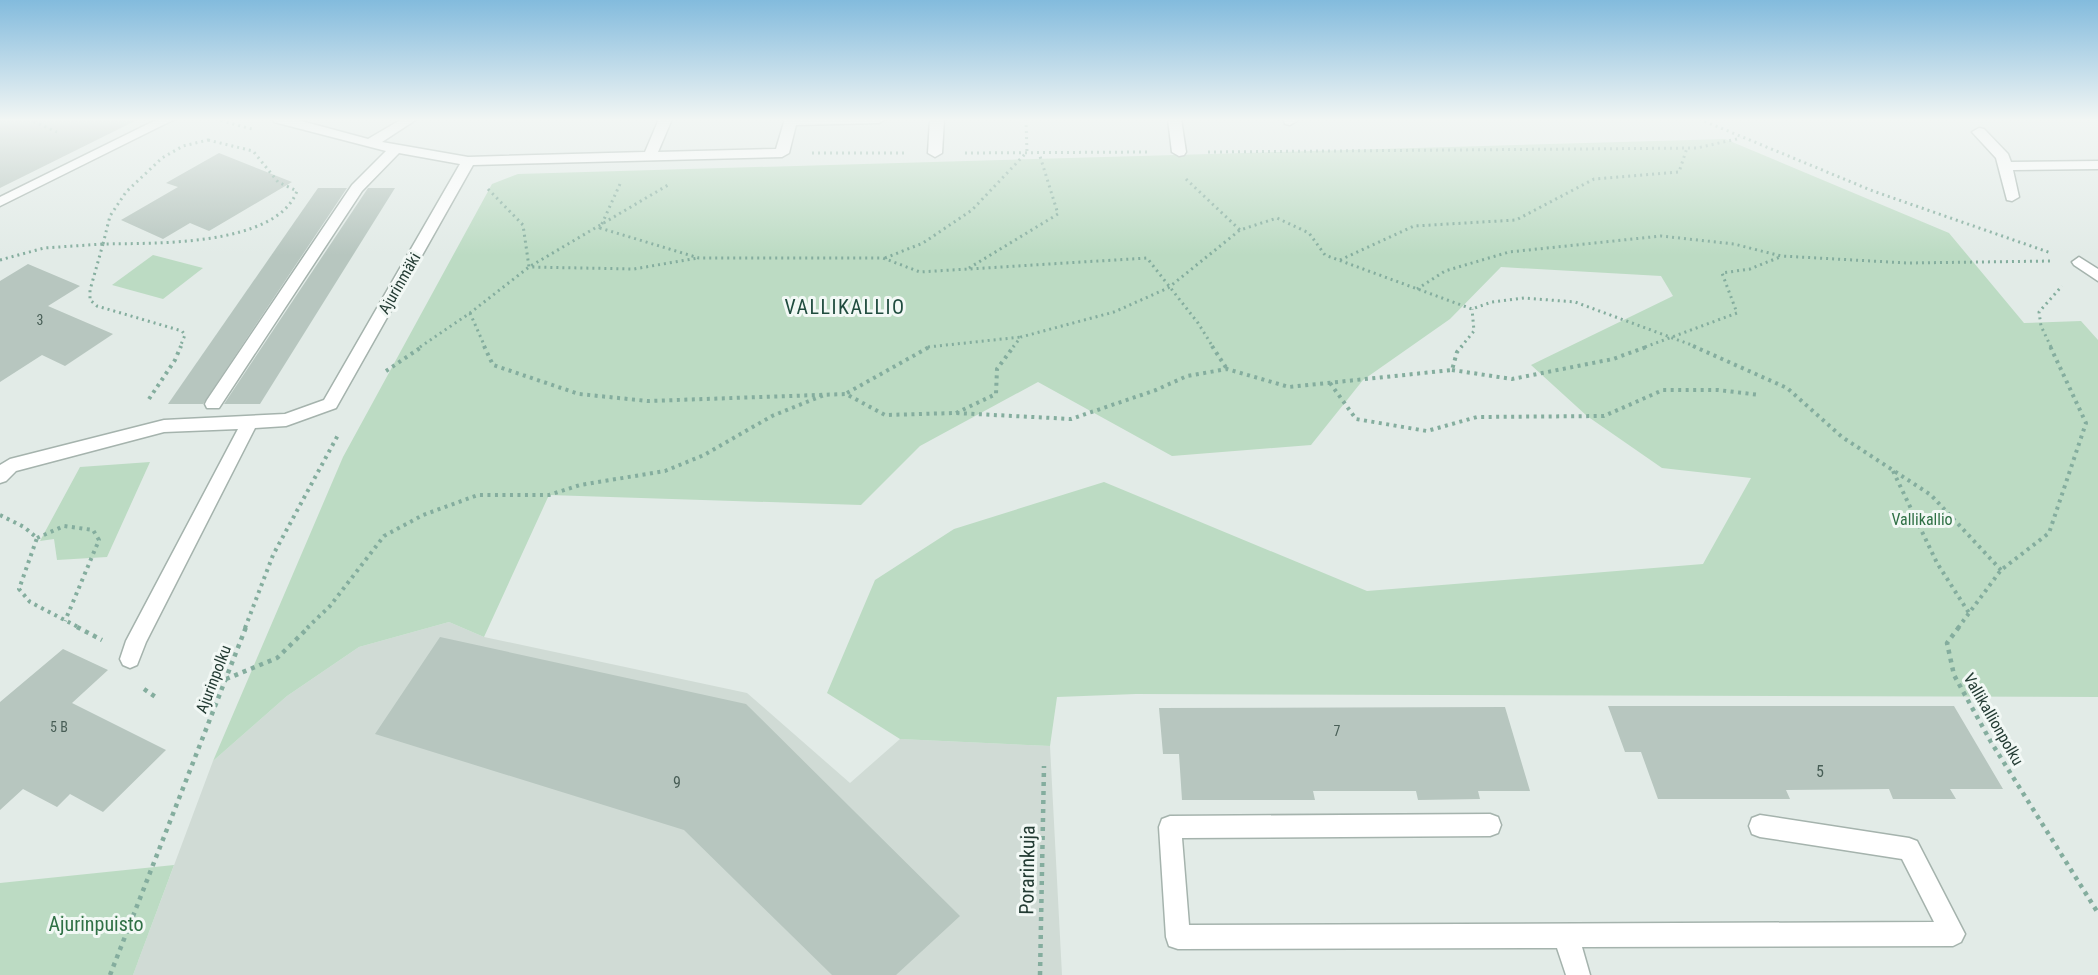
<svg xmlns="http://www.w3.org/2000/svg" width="2098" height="975" viewBox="0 0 2098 975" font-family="'Roboto Condensed',sans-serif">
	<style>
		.built { fill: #d0dbd5 }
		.green { fill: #bcdbc3 }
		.building { fill: #b7c6bf }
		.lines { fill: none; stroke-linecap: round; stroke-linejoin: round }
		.minor-casing { stroke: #a5b3ad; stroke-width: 3 }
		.path-far2 { stroke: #84ad9e; stroke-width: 3; stroke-dasharray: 2 4; stroke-linecap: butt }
		.path-far1 { stroke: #84ad9e; stroke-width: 4; stroke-dasharray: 3 4.5; stroke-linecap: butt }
		.path { stroke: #84ad9e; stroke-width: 4.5; stroke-dasharray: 4 5; stroke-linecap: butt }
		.minor { fill: #fff; fill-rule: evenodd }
		.labels { text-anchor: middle; stroke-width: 6; stroke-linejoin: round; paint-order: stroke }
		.number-label { font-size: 14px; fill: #485e56 }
		.street-label { font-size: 16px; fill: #233b33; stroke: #f2f8f5 }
		.park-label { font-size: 16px; fill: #2f7045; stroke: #f2f8f5 }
		.near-number-label { font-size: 16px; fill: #485e56 }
		.quarter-label { font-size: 20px; letter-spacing: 1.5px; fill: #204c3f; stroke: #f2f8f5 }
		.near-street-label { font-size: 20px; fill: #233b33; stroke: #f2f8f5 }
		.near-park-label { font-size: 20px; fill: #2f7045; stroke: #f2f8f5 }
	</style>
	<rect width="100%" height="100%" fill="#e2ebe7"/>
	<polygon class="built" points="449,622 484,637 747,693 850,783 900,739 1050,746 1062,975 133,975 213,761 287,696 359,647"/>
	<g class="green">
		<polygon points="1725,139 1949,233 2024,323 2081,321 2098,340 2098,697 1136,694 1057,697 1050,746 900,739 827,693 875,580 954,529 1104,482 1367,591 1703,564 1751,478 1662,468 1587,416 1531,365 1673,296 1661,276 1501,267 1450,319 1363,380 1311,445 1172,456 1038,382 920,446 861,505 549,495 484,637 449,622 359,647 287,696 213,761 343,457 492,184 518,174"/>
		<polygon points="153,255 203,268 163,299 112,285"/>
		<polygon points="150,462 107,557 57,560 54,539 40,541 80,467"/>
		<polygon points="174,865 133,975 0,975 0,883"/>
	</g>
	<g class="building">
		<polygon points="0,119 139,119 0,188"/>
		<polygon points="219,153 292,182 209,231 190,223 163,239 121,220 178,187 166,183"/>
		<polygon points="318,188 347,188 203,404 168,404"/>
		<polygon points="368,188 395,188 260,404 224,404"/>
		<polygon points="28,264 80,286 48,306 113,334 65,366 42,355 0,382 0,281"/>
		<polygon points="440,637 746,704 960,916 896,975 832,975 684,830 375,734"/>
		<polygon points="63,649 108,670 72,703 166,750 103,812 70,794 57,807 23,789 0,810 0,702"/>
		<polygon points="1608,706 1954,706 2003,789 1950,789 1956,799 1893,799 1889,789 1786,790 1790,799 1658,799 1641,752 1625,752"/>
		<polygon points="1505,707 1530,791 1478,791 1480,799 1418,800 1416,791 1313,791 1315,800 1182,800 1179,754 1163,754 1159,708"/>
	</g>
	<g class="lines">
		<g class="minor-casing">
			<g id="minor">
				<polygon points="158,119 175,119 0,206 0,197"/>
				<polygon points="273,119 294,119 368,139 402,119 417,119 382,142 468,157 645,152 659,119 672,119 658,152 776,149 785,119 886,119 879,123 796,125 789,153 782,157 473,165 336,408 286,426 255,428 146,642 137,665 130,668 123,665 120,659 126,641 238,429 164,432 16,471 6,481 0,483 0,465 10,459 164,420 285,414 324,400 460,164 399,153 362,191 219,408 207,408 205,404 207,400 352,185 386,151 274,122"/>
				<polygon points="930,119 944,119 942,153 935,157 928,153"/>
				<polygon points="1168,119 1181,119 1186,152 1184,155 1179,156 1172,152"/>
				<polygon points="1284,119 1296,119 1297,121 1290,125 1285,124"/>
				<polygon points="1979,128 1984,129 2008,154 2011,162 2098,161 2098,169 2013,170 2019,197 2012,201 2007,200 1996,158 1972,132"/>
				<polygon points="2079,257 2098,269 2098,281 2074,265 2072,262"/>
				<polygon points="1490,814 1498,817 1501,825 1498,833 1490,836 1182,838 1189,925 1934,922 1902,859 1760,837 1752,834 1749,826 1752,818 1760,815 1909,838 1917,841 1965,934 1961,942 1953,946 1582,947 1590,975 1566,975 1557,948 1178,949 1169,946 1166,937 1159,827 1162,819 1170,816"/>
			</g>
		</g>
		<g class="path-far2">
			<polyline points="28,119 57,132"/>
			<polyline points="215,119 252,129"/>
			<polyline points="1026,119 1027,153"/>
			<polyline points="1699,119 1873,191 2051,253"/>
			<path d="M208,140l45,11 25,31 19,9c-21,56 -144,52 -194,53l7,-28 16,-24 36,-34 21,-12z"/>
			<polyline points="1208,152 1697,148 1741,138"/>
			<polyline points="812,153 907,153"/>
			<polyline points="965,153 1150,152"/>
			<polyline points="1186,179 1240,230"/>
			<polyline points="620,184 600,228 699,258 883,258 920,272 1147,258 1198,323 1213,347"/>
			<polyline points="488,189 523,225 529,267 634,269 698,258"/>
			<polyline points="103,244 90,290 90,300 97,306 182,331 185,335 180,347"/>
			<polyline points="885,258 923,243 972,210 1026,153"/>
			<polyline points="0,260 44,248 103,244"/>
			<polyline points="1340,260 1414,226 1516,220 1594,179 1679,172 1687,148"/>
			<polyline points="969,268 1058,214 1039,153"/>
			<polyline points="1417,289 1445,271 1509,252 1661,236 1734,244 1781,256 1907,263 2051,261"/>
			<polyline points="470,313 485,347"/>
			<polyline points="420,347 470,313 529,267 668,185"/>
			<polyline points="928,347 1021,337"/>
			<polyline points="1013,347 1021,337 1114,312 1168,288 1240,230 1277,218 1309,233 1325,255 1472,309 1492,302 1524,298 1575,302 1697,347"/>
			<polyline points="1461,347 1474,331 1472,309"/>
			<polyline points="1645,347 1737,313 1722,273 1750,269 1780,257"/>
			<polyline points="2051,347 2041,326 2039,312 2062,286"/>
		</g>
		<g class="path-far1">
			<polyline points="484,346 493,365 579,394 648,401 846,394 885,415 956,413 1071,419 1156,390 1187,376 1227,369 1289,387 1452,370 1457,352 1462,346"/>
			<polyline points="1212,346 1227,369"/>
			<polyline points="1693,346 1787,388 1842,437 1931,495 2001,570"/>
			<polyline points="1452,370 1512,379 1613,359 1649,346"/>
			<polyline points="386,371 423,346"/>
			<polyline points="1330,383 1356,419 1427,431 1477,417 1604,416 1663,390 1718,390 1760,395"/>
			<polyline points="847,393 931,346"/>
			<polyline points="149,399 175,360 181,346"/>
			<polyline points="956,413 996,394 997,369 1014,346"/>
			<polyline points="1893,471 1937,563 1969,613"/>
			<polyline points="0,515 24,527 37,538 19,589 30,602 80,628"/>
			<polyline points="37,538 64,526 93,530 99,540 65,621"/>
			<polyline points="245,628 273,555 338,435"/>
			<polyline points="307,628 330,606 384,536 423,515 478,495 549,495 580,485 665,471 704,455 772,416 824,395"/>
			<polyline points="1958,628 2001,570 2049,533 2086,423 2050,346"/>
		</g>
		<g class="path">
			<polyline points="77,627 102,640"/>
			<polyline points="1959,627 1947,643 1954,675 1991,742 2098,913"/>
			<polyline points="226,679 277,658 309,627"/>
			<polyline points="144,689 157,698"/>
			<polyline points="110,975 246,627"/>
			<polyline points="1040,975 1044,766"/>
		</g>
		<use href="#minor" class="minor"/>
	</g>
	<linearGradient id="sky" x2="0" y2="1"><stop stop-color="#83bbdd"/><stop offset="0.47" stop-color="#f2f6f4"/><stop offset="1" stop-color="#f2f6f4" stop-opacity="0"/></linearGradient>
	<rect width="2098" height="255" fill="url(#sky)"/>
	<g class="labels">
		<g class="number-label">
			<text x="40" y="325">3</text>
			<text x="59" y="732">5 B</text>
			<text x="1337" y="736">7</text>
		</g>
		<g class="street-label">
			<text transform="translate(399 283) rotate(-60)" y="6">Ajurinmäki</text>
			<text transform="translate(213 679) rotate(-69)" y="6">Ajurinpolku</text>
			<text transform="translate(1994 719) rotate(60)" y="6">Vallikallionpolku</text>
		</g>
		<g class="park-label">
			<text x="1922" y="525">Vallikallio</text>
		</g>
		<g class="near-number-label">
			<text x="1820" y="777">5</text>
			<text x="677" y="788">9</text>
		</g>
		<g class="quarter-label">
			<text x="845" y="314">VALLIKALLIO</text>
		</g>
		<g class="near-street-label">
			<text transform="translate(1027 870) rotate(-89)" y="7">Porarinkuja</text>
		</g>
		<g class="near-park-label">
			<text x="96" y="931">Ajurinpuisto</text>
		</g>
	</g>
</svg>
